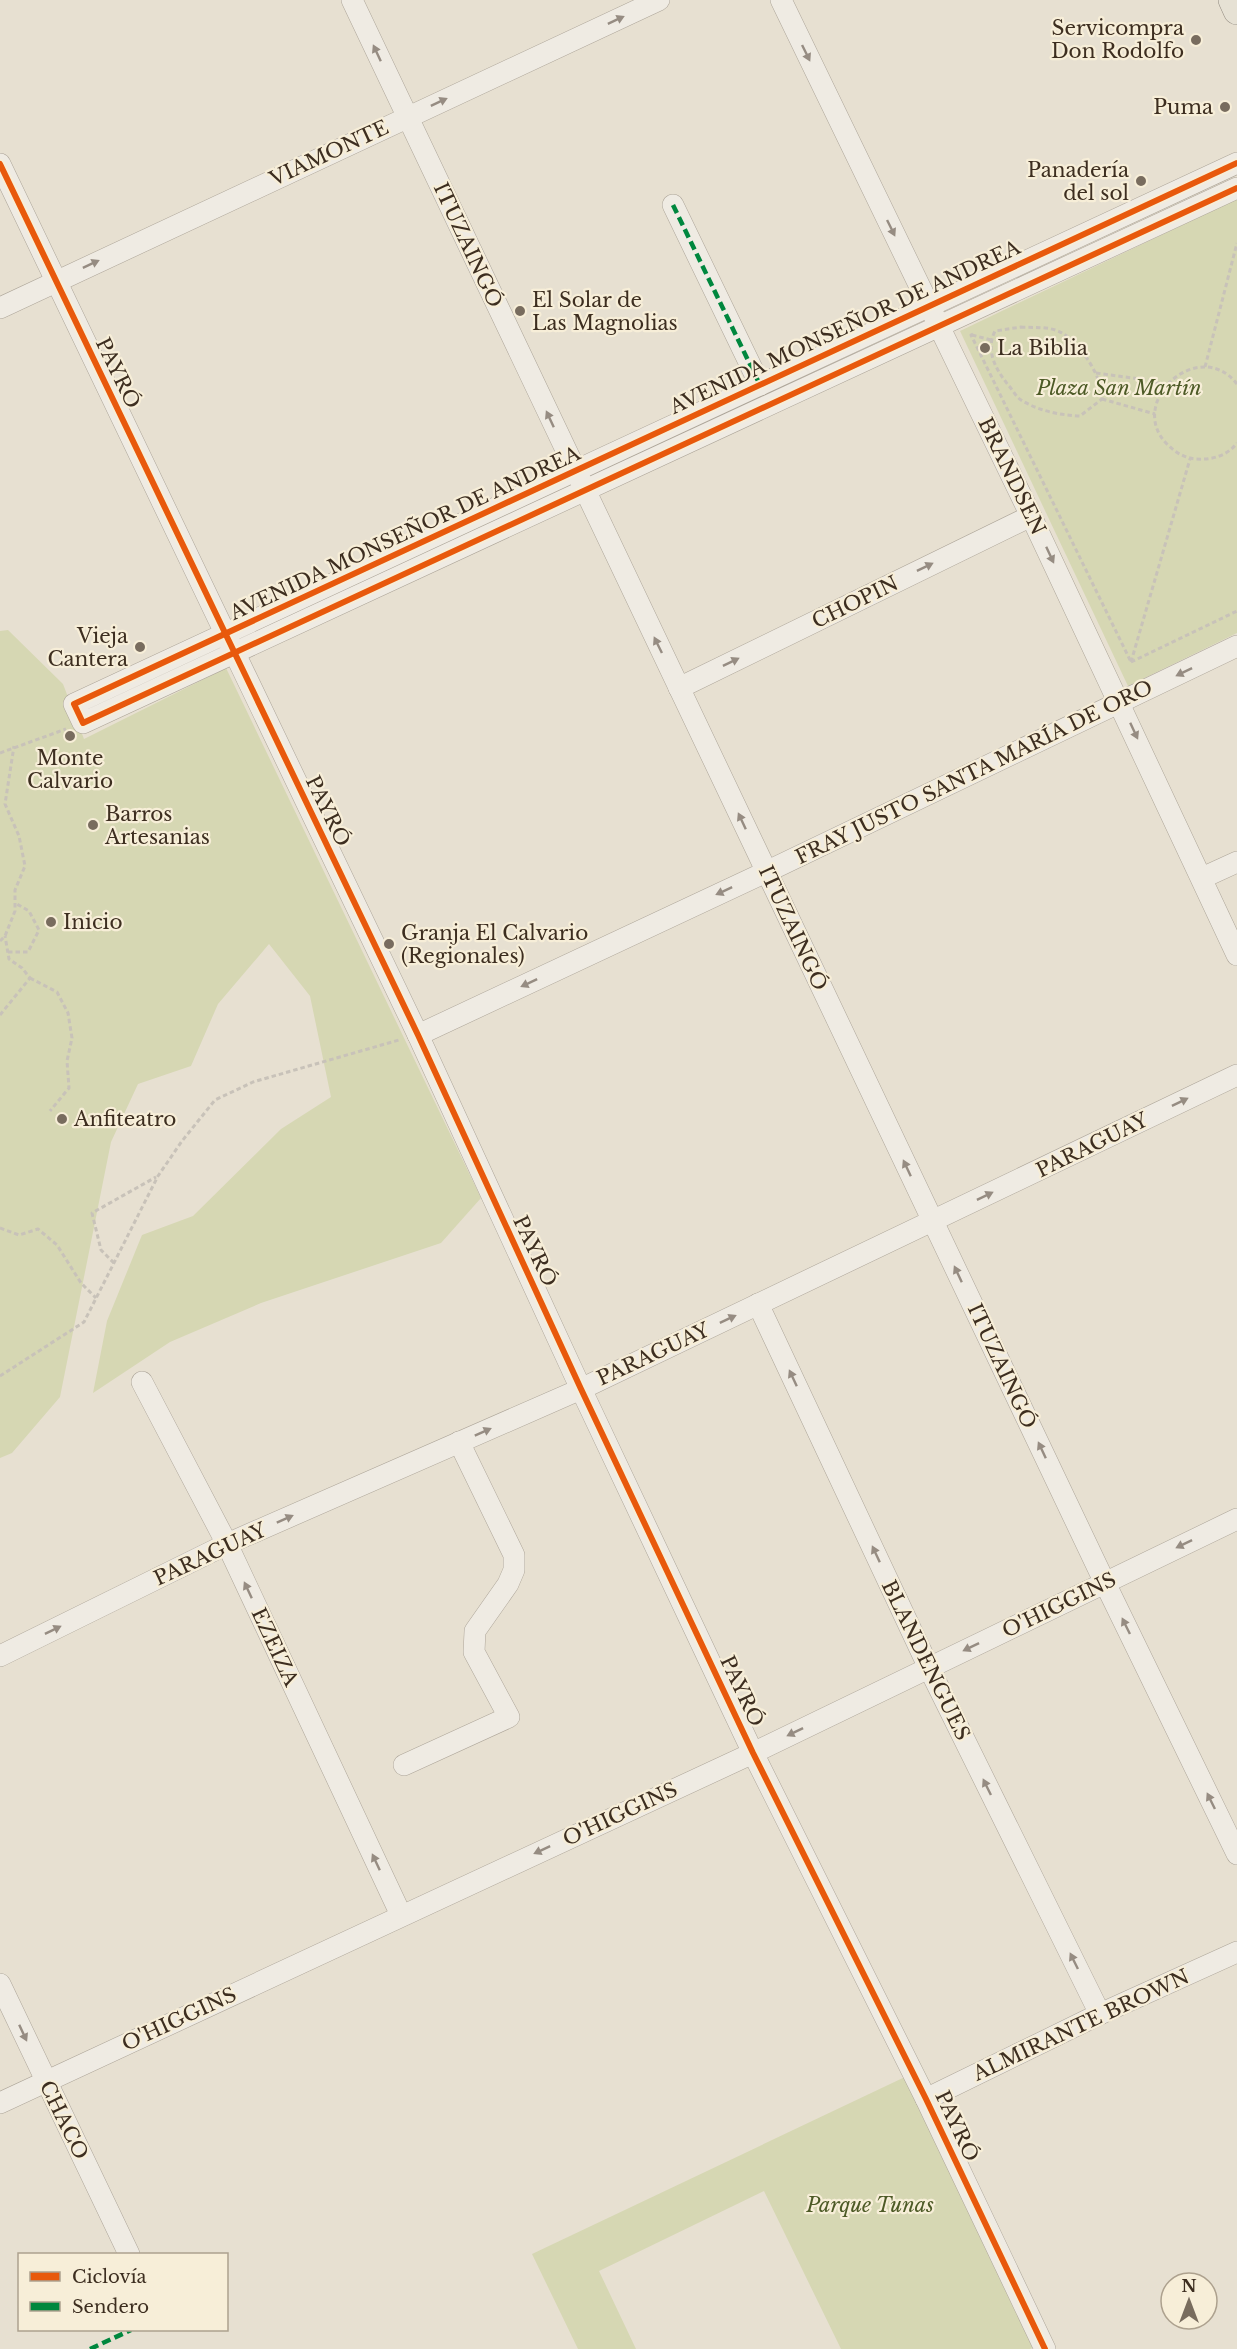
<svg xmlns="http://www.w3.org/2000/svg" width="1237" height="2349" viewBox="0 0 1237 2349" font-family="'Libre Baskerville',serif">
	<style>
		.green { fill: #d6d7b3 }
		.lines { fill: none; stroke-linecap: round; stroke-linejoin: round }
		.minor-casing { stroke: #ada599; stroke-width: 22 }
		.major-casing { stroke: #928b80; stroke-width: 28 }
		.path { stroke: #c8c2b9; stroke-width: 3; stroke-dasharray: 4.5 3; stroke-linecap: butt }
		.minor { stroke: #efebe3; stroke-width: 21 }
		.major { stroke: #e6e1d4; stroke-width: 27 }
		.quiet { stroke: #00873e; stroke-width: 4.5; stroke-dasharray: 9 4.5; stroke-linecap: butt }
		.cycleway-casing { stroke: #f7eed8; stroke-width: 10 }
		.cycleway { stroke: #e8590c; stroke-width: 6 }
		.oneway { fill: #968c82 }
		.poi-dot { fill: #786c5e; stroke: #f7eed8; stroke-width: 2 }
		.labels { text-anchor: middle; stroke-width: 4.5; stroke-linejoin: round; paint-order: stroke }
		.poi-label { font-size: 20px; fill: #3d2e20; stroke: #f7eed8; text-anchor: start }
		.street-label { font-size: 20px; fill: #3d2e20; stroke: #f7eed8 }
		.park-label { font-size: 20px; font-style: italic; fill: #4d5a26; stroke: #f7eed8 }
	</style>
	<rect width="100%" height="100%" fill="#e7e0d1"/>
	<g class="green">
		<polygon points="1237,199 1237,633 1128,686 960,331"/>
		<polygon points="8,630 63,684 84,739 226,668 481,1198 441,1243 261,1303 170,1342 93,1393 107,1321 142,1235 193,1216 281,1129 331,1097 310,996 269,944 218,1004 191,1066 138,1084 111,1142 60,1397 12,1453 0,1458 0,631"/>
		<polygon points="907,2076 1037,2346 1030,2349 841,2349 764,2191 599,2271 636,2349 578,2349 532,2254"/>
	</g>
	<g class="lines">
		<g class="minor-casing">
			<g id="minor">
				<polyline points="352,0 1105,1583 1237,1854"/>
				<polyline points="781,0 1031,516 1237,955"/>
				<polyline points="1237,163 74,704 83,723 1237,188"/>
				<polyline points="0,164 418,1035 581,1389 753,1753 926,2099 1045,2349"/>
				<polyline points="673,205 760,385"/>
				<polyline points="0,308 659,0"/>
				<polyline points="679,688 1031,516"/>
				<polyline points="1202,878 1237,862"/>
				<polyline points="418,1035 766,872 1237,646"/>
				<polyline points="758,1304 929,1668 1100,2014"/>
				<polyline points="142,1382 227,1544 401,1915"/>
				<polyline points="0,1656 227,1544 581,1389 1237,1075"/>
				<polyline points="404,1765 509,1717 474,1652 475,1631 508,1584 514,1570 514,1555 459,1442"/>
				<polyline points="0,1984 129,2254"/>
				<polyline points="926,2099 1100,2014 1237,1952"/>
				<polyline points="0,2103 753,1753 1237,1519"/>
			</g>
		</g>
		<g class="major-casing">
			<polyline id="major" points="1232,0 1237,11"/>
		</g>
		<g class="path">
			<path d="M1021,327c13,1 30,-1 41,6 19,11 41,45 40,66l-22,17c-21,-1 -41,-5 -59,-16 -5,-3 -8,-10 -12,-14 -13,-16 -24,-35 -14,-55z"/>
			<polyline points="973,334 971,335 1131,662"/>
			<polyline points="972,335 991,340"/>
			<polyline points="1205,367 1237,243"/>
			<polyline points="1096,373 1147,380 1165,385"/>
			<path d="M1237,384c-38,-49 -113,19 -69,61 8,8 17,13 28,14 16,1 31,-3 41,-16"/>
			<polyline points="1102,399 1155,414"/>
			<polyline points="1131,662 1190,459"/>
			<polyline points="1131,662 1237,611"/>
			<polyline points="0,753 66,729"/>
			<polyline points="0,941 5,936 15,911 15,890 25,866 19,836 5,804 14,746"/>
			<polyline points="8,952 28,952 39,930 29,911 15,903"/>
			<polyline points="30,978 57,992 68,1013 72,1038 67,1061 69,1088 50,1111"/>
			<polyline points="0,1015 30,978 22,968 9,959 5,936"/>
			<polyline points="0,1228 19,1235 38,1229 57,1245 81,1283 96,1298"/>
			<polyline points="114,1263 101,1250 92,1213 156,1177"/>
			<polyline points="0,1376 84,1322 158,1176 182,1141 215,1100 253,1082 399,1040"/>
		</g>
		<use href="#minor" class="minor"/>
		<use href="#major" class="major"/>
		<g class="quiet">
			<polyline points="673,205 760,385"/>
			<polyline points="90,2349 131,2330"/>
		</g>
		<g class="cycleway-casing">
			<g id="cycleway">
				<polyline points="1237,163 74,704 83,723 1237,188"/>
				<polyline points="0,164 418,1035 581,1389 753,1753 926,2099 1045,2349"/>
			</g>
		</g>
		<use href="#cycleway" class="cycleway"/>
	</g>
	<defs><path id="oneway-solid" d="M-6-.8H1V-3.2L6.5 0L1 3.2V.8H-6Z" transform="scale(1.5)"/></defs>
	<g class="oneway">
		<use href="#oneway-solid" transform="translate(616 20) rotate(-25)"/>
		<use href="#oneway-solid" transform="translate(377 53) rotate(-115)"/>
		<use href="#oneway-solid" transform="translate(806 53) rotate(64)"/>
		<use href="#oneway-solid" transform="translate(439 102) rotate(-25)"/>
		<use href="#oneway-solid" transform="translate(891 228) rotate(64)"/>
		<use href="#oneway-solid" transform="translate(91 264) rotate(-25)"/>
		<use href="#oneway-solid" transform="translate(550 419) rotate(-115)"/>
		<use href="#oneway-solid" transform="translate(1050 555) rotate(65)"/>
		<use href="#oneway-solid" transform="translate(925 567) rotate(-26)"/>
		<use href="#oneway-solid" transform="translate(658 645) rotate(-116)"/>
		<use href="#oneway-solid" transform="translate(731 662) rotate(-26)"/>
		<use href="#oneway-solid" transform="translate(1184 672) rotate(154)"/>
		<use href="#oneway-solid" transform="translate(1134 731) rotate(65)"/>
		<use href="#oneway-solid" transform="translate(742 821) rotate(-115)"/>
		<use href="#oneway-solid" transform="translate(724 891) rotate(155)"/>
		<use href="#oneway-solid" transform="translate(529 983) rotate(155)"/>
		<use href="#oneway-solid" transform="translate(1180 1102) rotate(-26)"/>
		<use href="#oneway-solid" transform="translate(907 1168) rotate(-115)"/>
		<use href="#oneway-solid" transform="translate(985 1196) rotate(-26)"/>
		<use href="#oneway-solid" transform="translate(958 1274) rotate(-115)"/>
		<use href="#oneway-solid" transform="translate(728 1319) rotate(-25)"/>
		<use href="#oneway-solid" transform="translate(793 1378) rotate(-115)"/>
		<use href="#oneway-solid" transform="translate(483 1432) rotate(-24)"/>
		<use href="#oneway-solid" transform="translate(1042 1450) rotate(-115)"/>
		<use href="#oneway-solid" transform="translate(285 1519) rotate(-24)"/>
		<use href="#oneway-solid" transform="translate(1184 1544) rotate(154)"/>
		<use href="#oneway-solid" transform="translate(876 1554) rotate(-115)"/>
		<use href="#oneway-solid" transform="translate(248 1590) rotate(-115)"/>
		<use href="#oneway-solid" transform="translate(1126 1626) rotate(-116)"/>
		<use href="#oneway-solid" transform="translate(53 1630) rotate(-26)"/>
		<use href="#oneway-solid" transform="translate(971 1647) rotate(154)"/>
		<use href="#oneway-solid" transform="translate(795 1732) rotate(154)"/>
		<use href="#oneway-solid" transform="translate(987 1787) rotate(-116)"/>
		<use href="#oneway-solid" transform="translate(1211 1801) rotate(-116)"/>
		<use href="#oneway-solid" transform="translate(542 1850) rotate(155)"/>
		<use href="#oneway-solid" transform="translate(376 1862) rotate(-115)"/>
		<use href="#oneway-solid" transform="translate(1074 1961) rotate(-116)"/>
		<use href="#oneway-solid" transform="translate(23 2033) rotate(65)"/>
	</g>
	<g class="poi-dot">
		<circle cx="1196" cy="40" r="6"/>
		<circle cx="1225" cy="107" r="6"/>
		<circle cx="1141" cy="181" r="6"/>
		<circle cx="520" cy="311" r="6"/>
		<circle cx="985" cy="348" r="6"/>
		<circle cx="140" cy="647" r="6"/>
		<circle cx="70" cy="736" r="6"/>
		<circle cx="93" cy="825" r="6"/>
		<circle cx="51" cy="922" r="6"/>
		<circle cx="389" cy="944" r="6"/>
		<circle cx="62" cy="1119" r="6"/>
	</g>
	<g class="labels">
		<g class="poi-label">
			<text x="1184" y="35" text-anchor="end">Servicompra<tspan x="1184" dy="23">Don Rodolfo</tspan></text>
			<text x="1213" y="114" text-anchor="end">Puma</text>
			<text x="1129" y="177" text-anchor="end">Panadería<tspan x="1129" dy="23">del sol</tspan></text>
			<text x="532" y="307">El Solar de<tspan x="532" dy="23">Las Magnolias</tspan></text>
			<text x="997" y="355">La Biblia</text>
			<text x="128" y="643" text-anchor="end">Vieja<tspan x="128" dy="23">Cantera</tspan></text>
			<text x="70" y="765" text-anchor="middle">Monte<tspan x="70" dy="23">Calvario</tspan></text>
			<text x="105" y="821">Barros<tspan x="105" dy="23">Artesanias</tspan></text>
			<text x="63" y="929">Inicio</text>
			<text x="401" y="940">Granja El Calvario<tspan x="401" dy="23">(Regionales)</tspan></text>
			<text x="74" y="1126">Anfiteatro</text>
		</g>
		<g class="street-label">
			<text transform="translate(329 153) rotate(-25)" y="7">VIAMONTE</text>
			<text transform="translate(468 245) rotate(65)" y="7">ITUZAINGÓ</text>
			<text transform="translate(845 327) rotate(-25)" y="7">AVENIDA MONSEÑOR DE ANDREA</text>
			<text transform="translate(118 373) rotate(64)" y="7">PAYRÓ</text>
			<text transform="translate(1012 476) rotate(64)" y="7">BRANDSEN</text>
			<text transform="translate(405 533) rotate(-25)" y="7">AVENIDA MONSEÑOR DE ANDREA</text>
			<text transform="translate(855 602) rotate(-26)" y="7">CHOPIN</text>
			<text transform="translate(974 772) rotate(-26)" y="7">FRAY JUSTO SANTA MARÍA DE ORO</text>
			<text transform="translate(328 811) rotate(64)" y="7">PAYRÓ</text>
			<text transform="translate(793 928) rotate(65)" y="7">ITUZAINGÓ</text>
			<text transform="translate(1092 1145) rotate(-26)" y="7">PARAGUAY</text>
			<text transform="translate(535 1251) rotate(65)" y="7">PAYRÓ</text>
			<text transform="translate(653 1354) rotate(-25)" y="7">PARAGUAY</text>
			<text transform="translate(1002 1366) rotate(65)" y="7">ITUZAINGÓ</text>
			<text transform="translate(210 1554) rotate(-25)" y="7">PARAGUAY</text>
			<text transform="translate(1059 1605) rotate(-26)" y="7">O'HIGGINS</text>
			<text transform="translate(275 1647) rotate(65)" y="7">EZEIZA</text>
			<text transform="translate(926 1660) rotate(64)" y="7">BLANDENGUES</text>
			<text transform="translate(742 1691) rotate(65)" y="7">PAYRÓ</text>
			<text transform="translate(620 1814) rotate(-25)" y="7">O'HIGGINS</text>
			<text transform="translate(179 2019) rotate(-25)" y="7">O'HIGGINS</text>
			<text transform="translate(1081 2025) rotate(-25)" y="7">ALMIRANTE BROWN</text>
			<text transform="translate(64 2120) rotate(64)" y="7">CHACO</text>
			<text transform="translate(957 2126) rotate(65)" y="7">PAYRÓ</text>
		</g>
		<g class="park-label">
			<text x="1119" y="395">Plaza San Martín</text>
			<text x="870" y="2212">Parque Tunas</text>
		</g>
	</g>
	<rect x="18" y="2253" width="210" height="78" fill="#f7eed8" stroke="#ada18e" stroke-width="1.5"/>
	<rect x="30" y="2272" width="30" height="9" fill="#e8590c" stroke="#ada18e" stroke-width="1.5"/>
	<text x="72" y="2283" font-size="18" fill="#3d2e20">Ciclovía</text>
	<rect x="30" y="2302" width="30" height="9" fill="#00873e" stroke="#ada18e" stroke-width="1.5"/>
	<text x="72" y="2313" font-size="18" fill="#3d2e20">Sendero</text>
	<g transform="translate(1189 2301)"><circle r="28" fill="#f7eed8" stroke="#ada18e" stroke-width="1.5"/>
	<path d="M0-4.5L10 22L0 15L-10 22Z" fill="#786c5e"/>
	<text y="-9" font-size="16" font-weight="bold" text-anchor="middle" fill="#3d2e20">N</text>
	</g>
</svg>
